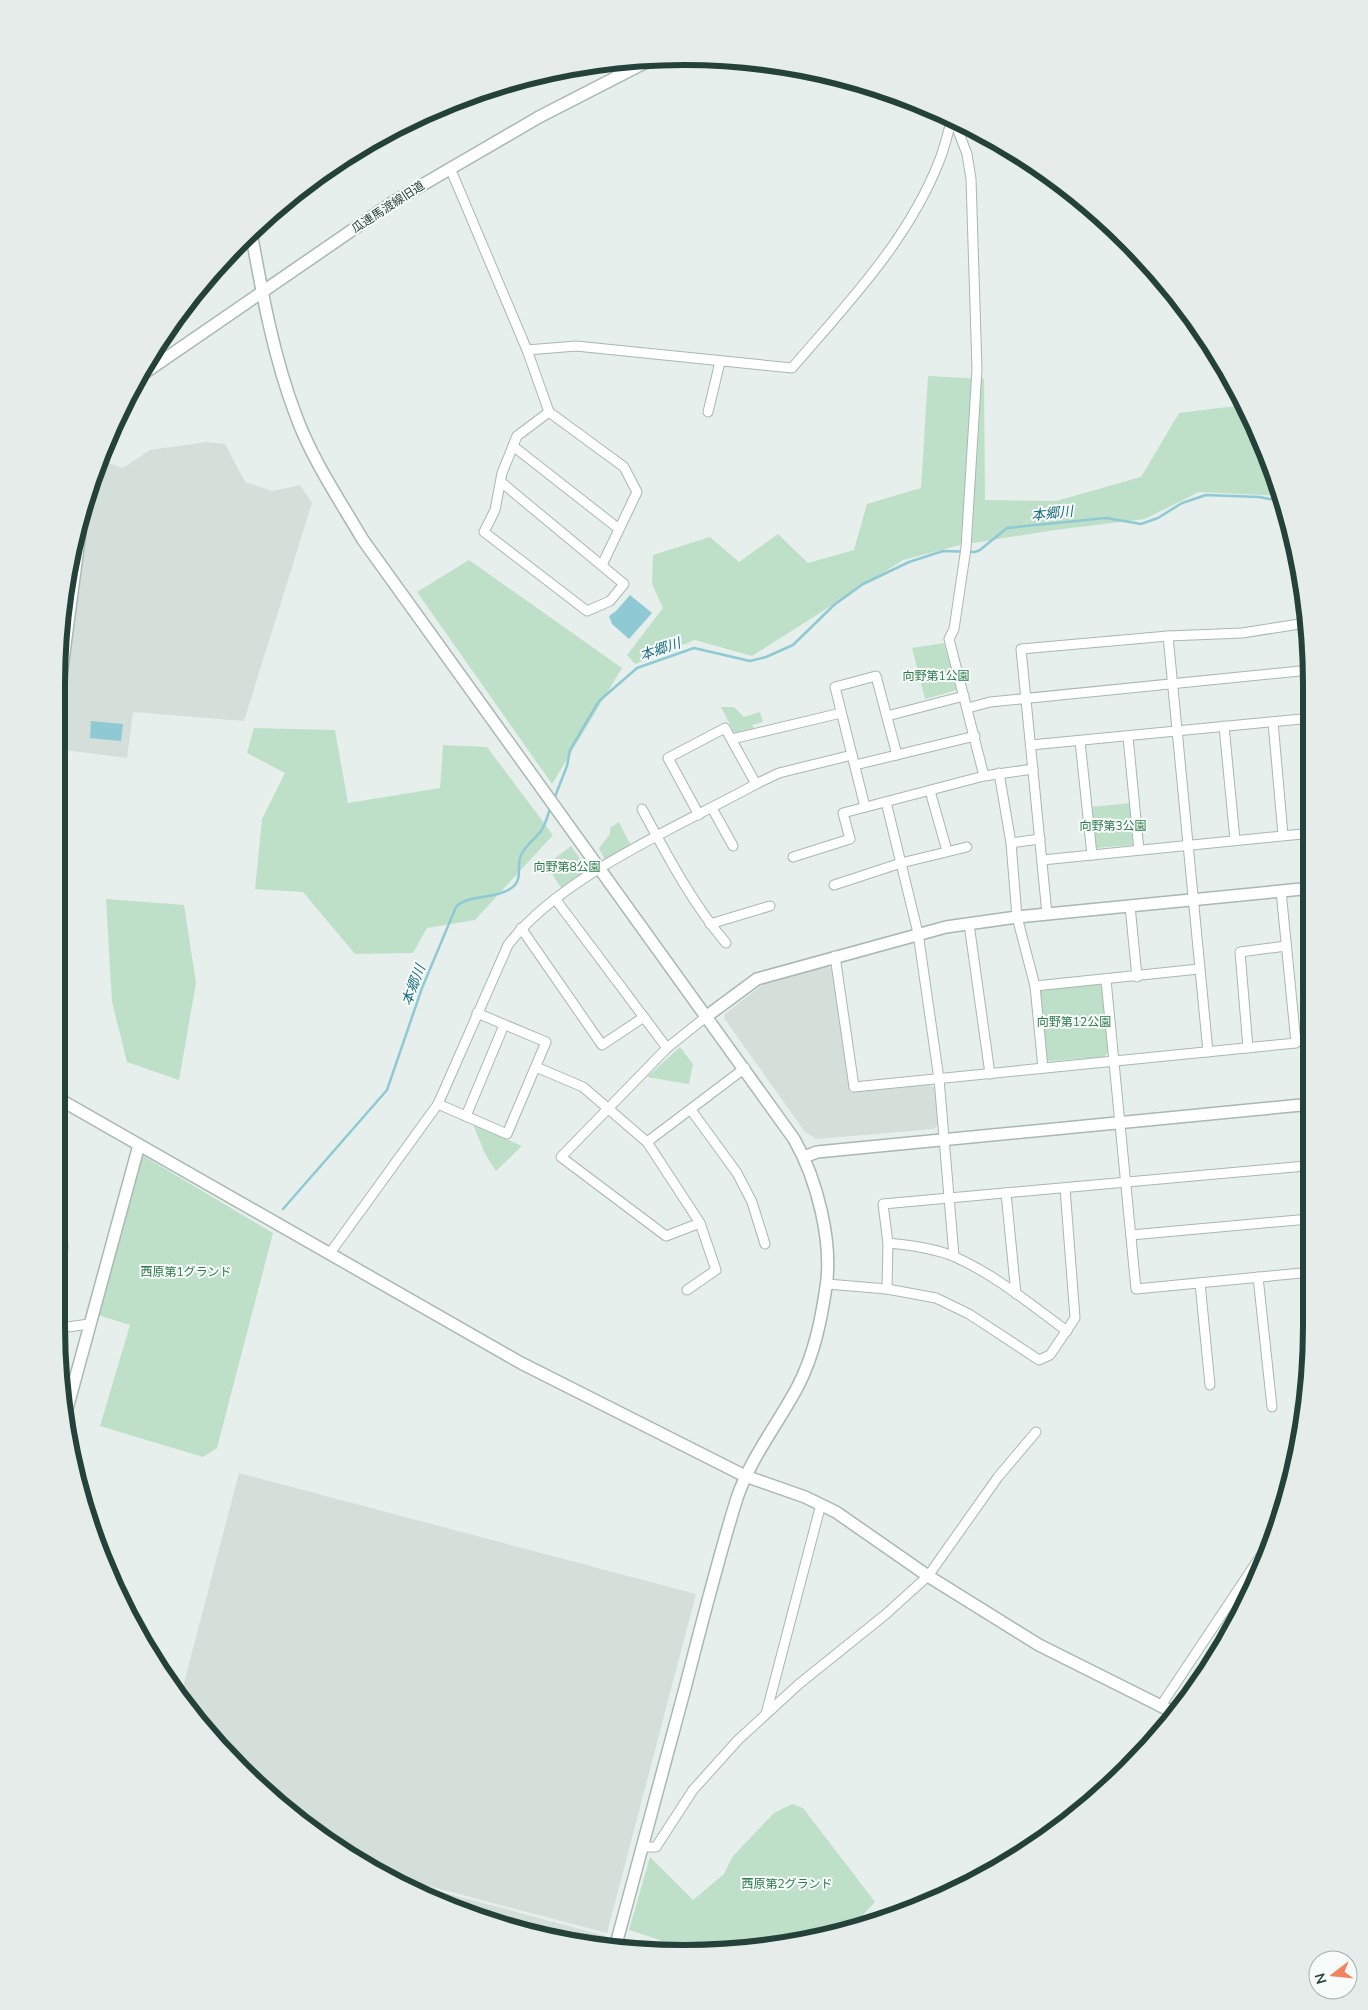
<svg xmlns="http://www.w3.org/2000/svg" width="1368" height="2010" viewBox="0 0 1368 2010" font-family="'Nunito Sans','Noto Sans JP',sans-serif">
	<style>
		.built { fill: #d4dfda }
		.green { fill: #bfe0c8 }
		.water { fill: #8ec9d4 }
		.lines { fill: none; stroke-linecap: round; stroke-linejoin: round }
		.stream { stroke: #8ec9d4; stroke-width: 2.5 }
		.minor-casing { stroke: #a8b8b2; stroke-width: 11 }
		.tertiary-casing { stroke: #a8b8b2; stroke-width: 14 }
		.minor { stroke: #fff; stroke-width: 9 }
		.tertiary { stroke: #fff; stroke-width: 11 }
		.labels { text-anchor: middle; stroke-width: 4; stroke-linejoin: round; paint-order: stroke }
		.street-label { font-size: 12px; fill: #24423a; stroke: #f7fbf9 }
		.park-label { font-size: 12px; fill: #2d7a4b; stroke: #f7fbf9 }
		.water-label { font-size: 14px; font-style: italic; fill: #1c6f80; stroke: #f7fbf9 }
		.rim { fill: none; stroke: #24423a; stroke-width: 6 }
	</style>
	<rect width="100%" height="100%" fill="#e6efeb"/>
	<g class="built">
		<polygon points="207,442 225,444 245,482 272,491 300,485 312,503 244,721 133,712 127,758 57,749 71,640 80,586 89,499 102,461 123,468 150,450"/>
		<polygon points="827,966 833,969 850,1092 930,1085 935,1088 939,1124 934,1129 817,1139 805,1132 724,1018 725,1014 762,985"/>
		<polygon points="239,1473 696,1594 607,1933 391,1876 302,1824 212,1740 180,1698"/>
		<polygon points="400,1881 606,1936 603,1946 522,1932 444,1906"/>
	</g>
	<g class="green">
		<polygon points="928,376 984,379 985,500 1056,501 1141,477 1179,413 1243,405 1264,444 1280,496 1199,492 1145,519 1055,530 960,545 903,560 752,656 695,640 635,664 627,655 663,608 652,584 653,555 710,537 739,562 778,534 808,563 854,550 867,504 921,488"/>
		<polygon points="469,560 622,668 552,784 417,592"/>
		<polygon points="944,643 957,690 925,699 912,648"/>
		<polygon points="721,707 734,707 744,717 760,712 763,722 752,725 755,730 735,734"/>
		<polygon points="254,728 335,730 348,803 440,788 443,745 487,747 553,835 475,920 427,928 413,953 355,954 303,892 255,889 262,819 285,773 247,753"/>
		<polygon points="1130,803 1133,845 1096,848 1091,807"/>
		<polygon points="619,822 631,846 605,860 599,848 610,834 610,828"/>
		<polygon points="571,846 588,870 562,889 546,865"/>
		<polygon points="106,899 184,905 196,983 179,1080 127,1062 112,1002"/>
		<polygon points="1099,983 1102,988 1108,1052 1104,1057 1049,1061 1045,1058 1039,992 1044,987"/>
		<polygon points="680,1047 693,1064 689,1084 647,1077"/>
		<polygon points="473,1124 522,1146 496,1171 485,1154"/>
		<polygon points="142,1155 273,1233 217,1448 203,1457 100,1426 130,1325 98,1315"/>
		<polygon points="792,1804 803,1808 875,1902 859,1919 857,1926 807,1942 657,1951 660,1940 629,1930 650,1857 693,1900 724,1874 733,1856 774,1813"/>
	</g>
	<g class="water">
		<polygon points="630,595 652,613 629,639 612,624 609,616 616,611"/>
		<polygon points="91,721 123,724 121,741 90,738"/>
	</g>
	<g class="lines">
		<g class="stream">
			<polyline points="554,799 567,766 570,750 599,701 637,668 694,648 750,661 766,657 793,645 834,605 863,584 909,562 943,551 975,552 980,550 1007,528 1106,518 1141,524 1158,518 1182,503 1206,495 1259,497 1281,501"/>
			<path d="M283,1209l104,-119 35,-102 34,-81c10,-12 39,-8 54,-18 13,-8 7,-19 10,-31 2,-10 15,-19 21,-27 5,-7 7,-17 10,-25"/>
		</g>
		<g class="minor-casing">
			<g id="minor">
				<polyline points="954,120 967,154 971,179 977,369 966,548 954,629 949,639 984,776"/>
				<path d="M450,168l77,182 49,-4 216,22c55,-64 117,-128 148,-209 5,-13 8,-27 12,-40"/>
				<polyline points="549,412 624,467 637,492 602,565"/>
				<polyline points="708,412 720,362"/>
				<polyline points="513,446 619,529"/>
				<polyline points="501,482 624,584 610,601 587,611 484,532 495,510 502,473 517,436 549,412 527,350"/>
				<polyline points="1168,636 1208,1052"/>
				<polyline points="968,708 990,702 1310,670"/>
				<polyline points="887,716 964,696"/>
				<polyline points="1273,722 1283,835"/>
				<polyline points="1224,726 1235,840"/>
				<polyline points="1128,737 1139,850"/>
				<polyline points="732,739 841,713"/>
				<polyline points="1080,741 1092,855"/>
				<polyline points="1031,745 1312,718"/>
				<polyline points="855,765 975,736"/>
				<polyline points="999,773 1011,843 1017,917 1035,986 1043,1068"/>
				<polyline points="930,791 947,851"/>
				<polyline points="886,802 918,933 939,1079 954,1256"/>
				<polyline points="865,807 835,687 876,676 897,755"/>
				<polyline points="712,808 733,846"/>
				<path d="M642,809c25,46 50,94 84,134"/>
				<polyline points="699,815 668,758 725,728 756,784"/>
				<polyline points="1011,843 1040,839"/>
				<polyline points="793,857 850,839 843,813 984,776 1033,769"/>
				<polyline points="1042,860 1312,833"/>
				<polyline points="834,885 901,863 967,847"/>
				<polyline points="556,900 667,1048"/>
				<polyline points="1130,906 1137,977"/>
				<polyline points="1047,914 1021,649 1168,636 1242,633 1306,623"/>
				<polyline points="710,924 770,906"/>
				<polyline points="969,924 990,1074"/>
				<polyline points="521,928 602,1045 644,1017"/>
				<polyline points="835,956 854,1087 1296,1043 1281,891"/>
				<polyline points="1106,980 1136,1289 1312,1272"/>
				<polyline points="1035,986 1199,969"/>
				<polyline points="1248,1048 1240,952 1286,946"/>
				<polyline points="536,1067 583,1087 647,1142 700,1223 716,1270 687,1290"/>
				<polyline points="438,1104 507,1134 546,1042 477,1013"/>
				<polyline points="691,1110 737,1173 752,1202 765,1244"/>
				<polyline points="466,1116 504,1025"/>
				<polyline points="647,1142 745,1068"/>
				<polyline points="1065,1188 1075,1318 1050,1355 1039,1360 969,1314 936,1298 887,1289 888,1243 883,1204 1305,1166 1312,1240"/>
				<polyline points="1006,1193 1016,1294"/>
				<polyline points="700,1223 666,1236 561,1157 667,1048 707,1016"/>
				<polyline points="1131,1235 1309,1219"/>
				<polyline points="60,1237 63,1245 61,1280"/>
				<path d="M888,1243c22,2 47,5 67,14 41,18 76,48 112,74"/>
				<path d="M330,1253l108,-149 70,-159c52,-69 172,-119 248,-161l23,-11 73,-18"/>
				<polyline points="1258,1277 1272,1407"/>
				<polyline points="1200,1283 1210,1385"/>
				<polyline points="827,1284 887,1289"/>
				<polyline points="61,1328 89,1324"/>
				<polyline points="1242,1584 1251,1591"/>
				<polyline points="1160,1707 1266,1548"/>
				<polyline points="766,1714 821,1504"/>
				<polyline points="642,1847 656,1847 693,1790 738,1740 799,1684 886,1614 928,1576 998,1477 1036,1432"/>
			</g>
		</g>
		<g class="tertiary-casing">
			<g id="tertiary">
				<path d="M251,232c11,60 22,123 44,181 16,45 44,86 68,127l431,599c23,40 39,103 32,148 -5,34 -12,68 -28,99 -20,38 -47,71 -61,112 -20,64 -36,129 -53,194 -23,85 -46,171 -69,256"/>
				<polyline points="140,376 393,202 539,117 650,60"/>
				<polyline points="56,713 81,525"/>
				<polyline points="707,1016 757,979 946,927 1017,917 1312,888"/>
				<polyline points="59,1099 521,1363 745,1476 805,1497 836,1512 928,1576 1039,1645 1177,1714"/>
				<polyline points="804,1157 817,1152 1312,1104"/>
				<polyline points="64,1420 139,1145"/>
			</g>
		</g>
		<use href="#minor" class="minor"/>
		<use href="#tertiary" class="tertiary"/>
	</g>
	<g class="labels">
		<g class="street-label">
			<text transform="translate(388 207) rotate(-33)" y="4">瓜連馬渡線旧道</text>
		</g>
		<g class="park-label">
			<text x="936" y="680">向野第1公園</text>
			<text x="1113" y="830">向野第3公園</text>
			<text x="567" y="871">向野第8公園</text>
			<text x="1074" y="1026">向野第12公園</text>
			<text x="186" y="1276">西原第1グランド</text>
			<text x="787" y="1888">西原第2グランド</text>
		</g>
		<g class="water-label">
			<text transform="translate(1052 513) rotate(-6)" y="5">本郷川</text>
			<text transform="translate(660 649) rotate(-19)" y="5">本郷川</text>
			<text transform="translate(413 985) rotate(-69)" y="5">本郷川</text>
		</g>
	</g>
	<path d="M0 0H1368V2010H0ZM684 65H684A619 619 0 0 1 1303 684V1326A619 619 0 0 1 684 1945H684A619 619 0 0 1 65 1326V684A619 619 0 0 1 684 65Z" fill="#e6ecea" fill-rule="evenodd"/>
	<path class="rim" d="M684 65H684A619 619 0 0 1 1303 684V1326A619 619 0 0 1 684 1945H684A619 619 0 0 1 65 1326V684A619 619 0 0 1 684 65Z"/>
	<g transform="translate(1333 1975) rotate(254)"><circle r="24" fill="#f7fbf9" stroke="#a3b1ad"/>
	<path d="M0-4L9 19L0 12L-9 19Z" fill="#f4845f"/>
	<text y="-8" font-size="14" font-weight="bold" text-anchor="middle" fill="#24423a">N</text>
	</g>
</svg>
